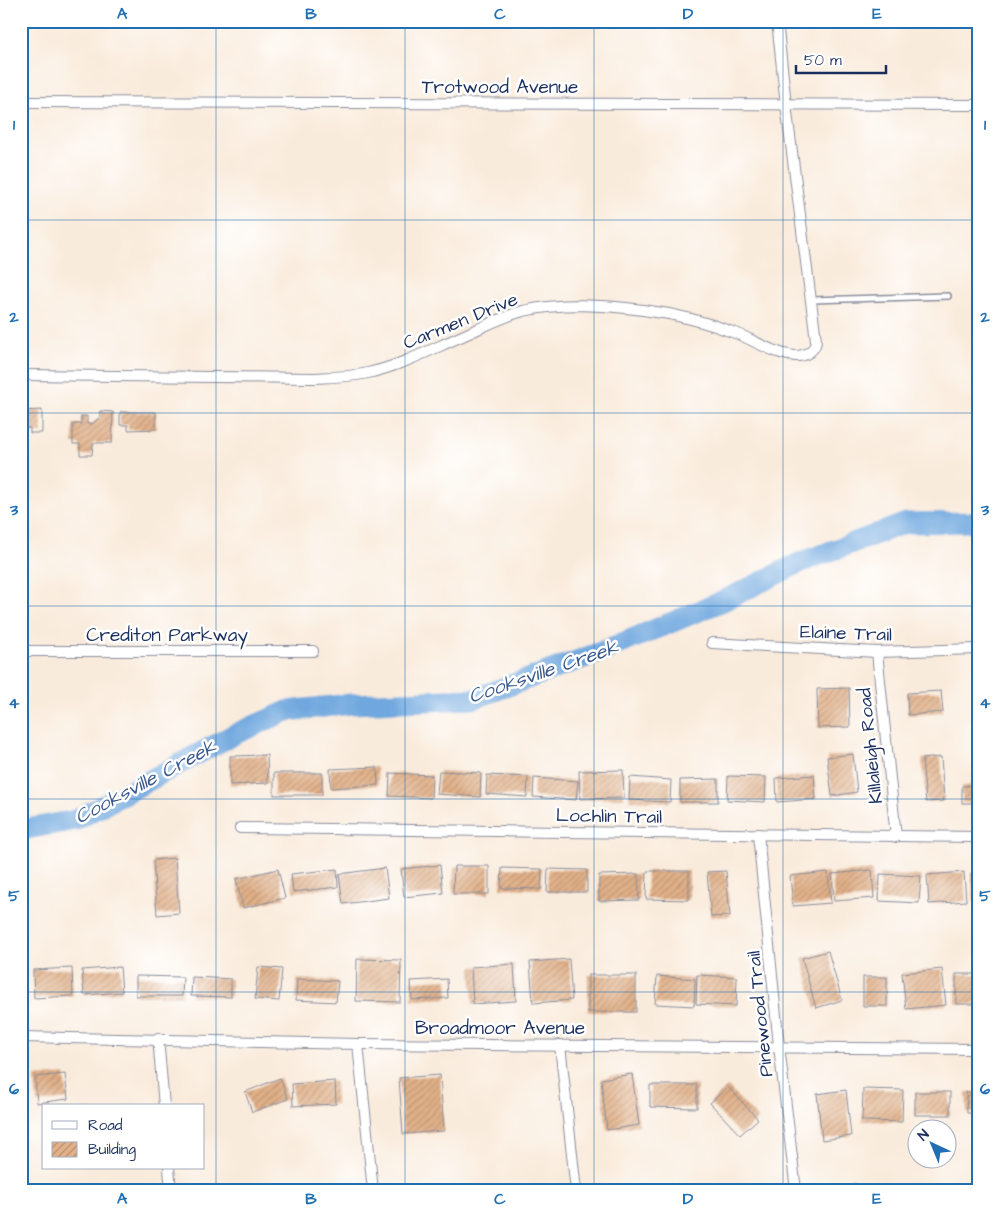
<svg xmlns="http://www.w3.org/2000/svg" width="999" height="1212" viewBox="0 0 999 1212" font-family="'Architects Daughter',sans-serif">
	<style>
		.water { fill: url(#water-rules); stroke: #456b9e }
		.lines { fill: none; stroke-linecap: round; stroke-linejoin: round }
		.river { stroke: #6fa7de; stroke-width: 21 }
		.building { fill: url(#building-hatch) }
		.service-casing { stroke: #8a8d9c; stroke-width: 8 }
		.minor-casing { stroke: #8a8d9c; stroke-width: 12 }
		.service { stroke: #fff; stroke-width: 5 }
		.minor { stroke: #fff; stroke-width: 10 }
		.grid { fill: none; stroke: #1f6fb2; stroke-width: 1; stroke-opacity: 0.55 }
		.labels { text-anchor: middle; stroke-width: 5; stroke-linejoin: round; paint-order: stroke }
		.street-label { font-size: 19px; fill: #1b2f5e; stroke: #fff }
		.water-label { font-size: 20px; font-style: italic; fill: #38598b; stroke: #fff }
		.neatline { fill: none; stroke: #1f6fb2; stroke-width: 2 }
		.grid-label { font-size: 16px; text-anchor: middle; font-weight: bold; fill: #1f6fb2 }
	</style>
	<defs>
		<pattern id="water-rules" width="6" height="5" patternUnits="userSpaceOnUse" patternTransform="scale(1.25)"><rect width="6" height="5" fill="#6fa7de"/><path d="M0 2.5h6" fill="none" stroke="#5a88b7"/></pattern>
		<pattern id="building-hatch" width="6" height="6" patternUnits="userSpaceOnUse" patternTransform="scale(1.25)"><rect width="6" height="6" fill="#e2b188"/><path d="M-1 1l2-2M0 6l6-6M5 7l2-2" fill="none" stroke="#b69072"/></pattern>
	</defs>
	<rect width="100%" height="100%" fill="#fff"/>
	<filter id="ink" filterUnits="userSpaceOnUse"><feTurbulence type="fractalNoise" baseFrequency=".02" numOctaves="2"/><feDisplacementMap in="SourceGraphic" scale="10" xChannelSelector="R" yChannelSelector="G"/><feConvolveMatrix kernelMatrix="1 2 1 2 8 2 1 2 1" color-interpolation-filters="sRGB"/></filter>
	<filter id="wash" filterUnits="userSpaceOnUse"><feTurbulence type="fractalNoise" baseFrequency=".0096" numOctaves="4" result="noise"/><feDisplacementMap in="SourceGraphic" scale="20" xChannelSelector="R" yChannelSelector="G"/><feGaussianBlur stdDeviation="1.12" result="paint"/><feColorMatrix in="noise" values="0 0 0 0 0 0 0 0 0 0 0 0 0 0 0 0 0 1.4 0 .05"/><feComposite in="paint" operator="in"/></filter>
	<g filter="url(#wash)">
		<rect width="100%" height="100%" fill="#f9ebdb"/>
		<polygon class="water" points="852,1178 867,1191 850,1191 845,1187"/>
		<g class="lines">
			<polyline class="river" points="21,830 76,820 233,735 287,711 351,704 473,699 603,651 723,601 799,563 906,523 978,522"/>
		</g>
		<g id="blocks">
			<g class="building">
				<polygon points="42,410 42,433 30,433 30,428 21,428 21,411"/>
				<polygon points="100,411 113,412 112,443 93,443 92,455 80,455 80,444 73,444 73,424 81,424 81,416 87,416 87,424 92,424 100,417"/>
				<polygon points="120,412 156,412 156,429 128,430 128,425 120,425"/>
				<polygon points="849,688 850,727 818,728 817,689"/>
				<polygon points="941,691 943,712 908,715 907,693"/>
				<polygon points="853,754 857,792 832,796 827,757"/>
				<polygon points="267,755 268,783 230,785 230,756"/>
				<polygon points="941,757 944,801 926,802 922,759"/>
				<polygon points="377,767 378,785 331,788 330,769"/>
				<polygon points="623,770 624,798 580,799 579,771"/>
				<polygon points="439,771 481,773 480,797 437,794"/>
				<rect x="274" y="773" width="48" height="22"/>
				<polygon points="390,773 432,775 431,798 389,796"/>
				<polygon points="487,775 528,777 527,797 486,794"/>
				<polygon points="814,775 816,799 777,802 776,778"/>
				<polygon points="728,776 766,777 765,802 727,800"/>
				<polygon points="630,777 671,780 670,802 629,800"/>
				<polygon points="534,778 578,781 576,800 533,797"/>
				<polygon points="718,779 718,802 680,802 680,780"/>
				<polygon points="978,785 978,803 962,803 962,786"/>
				<polygon points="175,858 179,913 157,915 153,860"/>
				<polygon points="440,865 443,893 404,897 401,869"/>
				<polygon points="454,866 489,866 489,894 453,894"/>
				<polygon points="385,868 389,898 343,904 339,874"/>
				<polygon points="502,868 542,869 541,889 501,888"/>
				<polygon points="278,869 285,898 243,908 236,879"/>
				<polygon points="337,869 338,887 293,892 291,874"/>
				<polygon points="548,869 587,870 587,892 547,892"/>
				<polygon points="872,870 874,898 834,901 832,874"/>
				<polygon points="647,871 689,871 689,900 646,899"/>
				<polygon points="726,871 730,916 711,917 707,872"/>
				<polygon points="828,872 831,903 793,906 790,876"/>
				<polygon points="964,872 966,901 929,904 927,875"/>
				<polygon points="971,873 978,873 978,900 973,901"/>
				<polygon points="638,874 639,900 599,901 599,875"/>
				<polygon points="880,874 921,876 919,903 879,901"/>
				<polygon points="828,951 842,1000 816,1008 802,958"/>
				<polygon points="357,959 401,960 400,1002 356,1001"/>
				<polygon points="569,959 572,1000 533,1003 530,962"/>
				<polygon points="514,964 516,1001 473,1004 471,967"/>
				<polygon points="120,967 122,992 84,995 82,970"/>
				<polygon points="258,967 282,969 279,1001 255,999"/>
				<polygon points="21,968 26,996 21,997"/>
				<polygon points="72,968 73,996 34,998 33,970"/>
				<polygon points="942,969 946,1005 906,1009 902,973"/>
				<rect x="956" y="974" width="22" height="30"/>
				<rect x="588" y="975" width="48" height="37"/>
				<polygon points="697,975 737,977 736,1006 696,1004"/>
				<polygon points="136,976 183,977 182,996 136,996"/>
				<polygon points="657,976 695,979 694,1006 655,1004"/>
				<polygon points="192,977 231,979 231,997 191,996"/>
				<rect x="863" y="977" width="24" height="29"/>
				<polygon points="297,979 338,981 336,1002 296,1000"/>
				<polygon points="447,979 448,998 412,1000 411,981"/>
				<polygon points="65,1074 68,1099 37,1103 35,1077"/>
				<polygon points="632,1074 639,1125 607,1130 601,1079"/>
				<polygon points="440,1075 444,1131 403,1134 399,1078"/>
				<polygon points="280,1078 288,1099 252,1112 245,1092"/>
				<polygon points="335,1081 336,1104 293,1106 292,1084"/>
				<polygon points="650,1085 697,1085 697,1108 650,1107"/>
				<polygon points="728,1087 758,1119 740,1135 710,1103"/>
				<polygon points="863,1089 903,1090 902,1122 862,1121"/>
				<polygon points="846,1090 851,1136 822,1140 817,1094"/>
				<rect x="915" y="1092" width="35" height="23"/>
				<polygon points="966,1092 978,1092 978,1113 967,1113"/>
			</g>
		</g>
	</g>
	<g filter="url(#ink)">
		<use href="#blocks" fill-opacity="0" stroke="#8a8d9c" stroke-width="1"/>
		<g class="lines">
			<g class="service-casing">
				<polyline id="service" points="811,300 948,296"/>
			</g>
			<g class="minor-casing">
				<g id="minor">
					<polyline points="21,102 978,105"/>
					<path d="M21,375l291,3c19,-1 38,-1 56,-5 32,-7 62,-23 92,-36 21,-9 41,-20 63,-26 40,-9 80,-6 120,-1 33,4 64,12 95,24 17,7 39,21 57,22 10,1 21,-6 21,-16l-30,-235 -9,-84"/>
					<polyline points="712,643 877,652 978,649"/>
					<polyline points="21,651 313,651"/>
					<polyline points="877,652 896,837"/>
					<polyline points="240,828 978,837"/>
					<polyline points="758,834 779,1046 796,1191"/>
					<polyline points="21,1037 358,1044 978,1049"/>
					<polyline points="158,1038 164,1106"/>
					<polyline points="358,1044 373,1191"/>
					<polyline points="560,1045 576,1191"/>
					<polyline points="169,1168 171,1191"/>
				</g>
			</g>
			<use href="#service" class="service"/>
			<use href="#minor" class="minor"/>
		</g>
	</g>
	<path class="grid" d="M216,21v1170M405,21v1170M594,21v1170M783,21v1170M21,220h957M21,413h957M21,606h957M21,799h957M21,992h957"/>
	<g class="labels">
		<g class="street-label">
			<text x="500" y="93">Trotwood Avenue</text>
			<text transform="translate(460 320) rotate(-22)" y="7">Carmen Drive</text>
			<text transform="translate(846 632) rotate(2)" y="7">Elaine Trail</text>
			<text x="167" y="641">Crediton Parkway</text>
			<text transform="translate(869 746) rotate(-96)" y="7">Killaleigh Road</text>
			<text transform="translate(609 815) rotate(1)" y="7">Lochlin Trail</text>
			<text transform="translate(759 1014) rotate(-96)" y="7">Pinewood Trail</text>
			<text x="500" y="1034">Broadmoor Avenue</text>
		</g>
		<g class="water-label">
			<text transform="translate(543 671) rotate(-19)" y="7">Cooksville Creek</text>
			<text transform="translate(145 781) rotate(-28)" y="7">Cooksville Creek</text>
		</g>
	</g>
	<rect width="999" height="1212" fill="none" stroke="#fff" stroke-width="55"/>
	<rect x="42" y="1104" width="162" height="65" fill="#ffffff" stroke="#a4acbf"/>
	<rect x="52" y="1121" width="25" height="8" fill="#ffffff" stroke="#a4acbf"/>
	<text x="88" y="1130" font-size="15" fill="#1b2f5e">Road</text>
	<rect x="52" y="1142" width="25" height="15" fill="url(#building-hatch)" stroke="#a4acbf"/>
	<text x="88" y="1154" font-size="15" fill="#1b2f5e">Building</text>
	<g transform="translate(932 1144) rotate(316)"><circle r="24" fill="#ffffff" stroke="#a4acbf"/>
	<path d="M0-4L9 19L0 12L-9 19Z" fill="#1f6fb2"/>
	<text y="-8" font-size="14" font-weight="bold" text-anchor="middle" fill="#1b2f5e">N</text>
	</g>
	<path d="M796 65v8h90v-8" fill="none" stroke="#1b2f5e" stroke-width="2.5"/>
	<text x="804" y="65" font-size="15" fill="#1b2f5e" stroke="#ffffff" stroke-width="4" paint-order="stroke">50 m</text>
	<rect x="28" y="28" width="944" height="1156" class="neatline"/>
	<g class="grid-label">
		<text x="122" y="19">A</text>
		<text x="311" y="19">B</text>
		<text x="500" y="19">C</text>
		<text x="688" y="19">D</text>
		<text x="877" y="19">E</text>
		<text x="14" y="130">1</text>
		<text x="985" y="130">1</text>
		<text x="14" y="322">2</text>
		<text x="985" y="322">2</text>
		<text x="14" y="515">3</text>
		<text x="985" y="515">3</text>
		<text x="14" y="708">4</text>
		<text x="985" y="708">4</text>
		<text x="14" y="901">5</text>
		<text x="985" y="901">5</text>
		<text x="14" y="1094">6</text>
		<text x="985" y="1094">6</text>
		<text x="122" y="1204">A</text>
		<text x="311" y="1204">B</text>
		<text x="500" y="1204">C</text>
		<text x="688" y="1204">D</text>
		<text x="877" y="1204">E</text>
	</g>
</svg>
